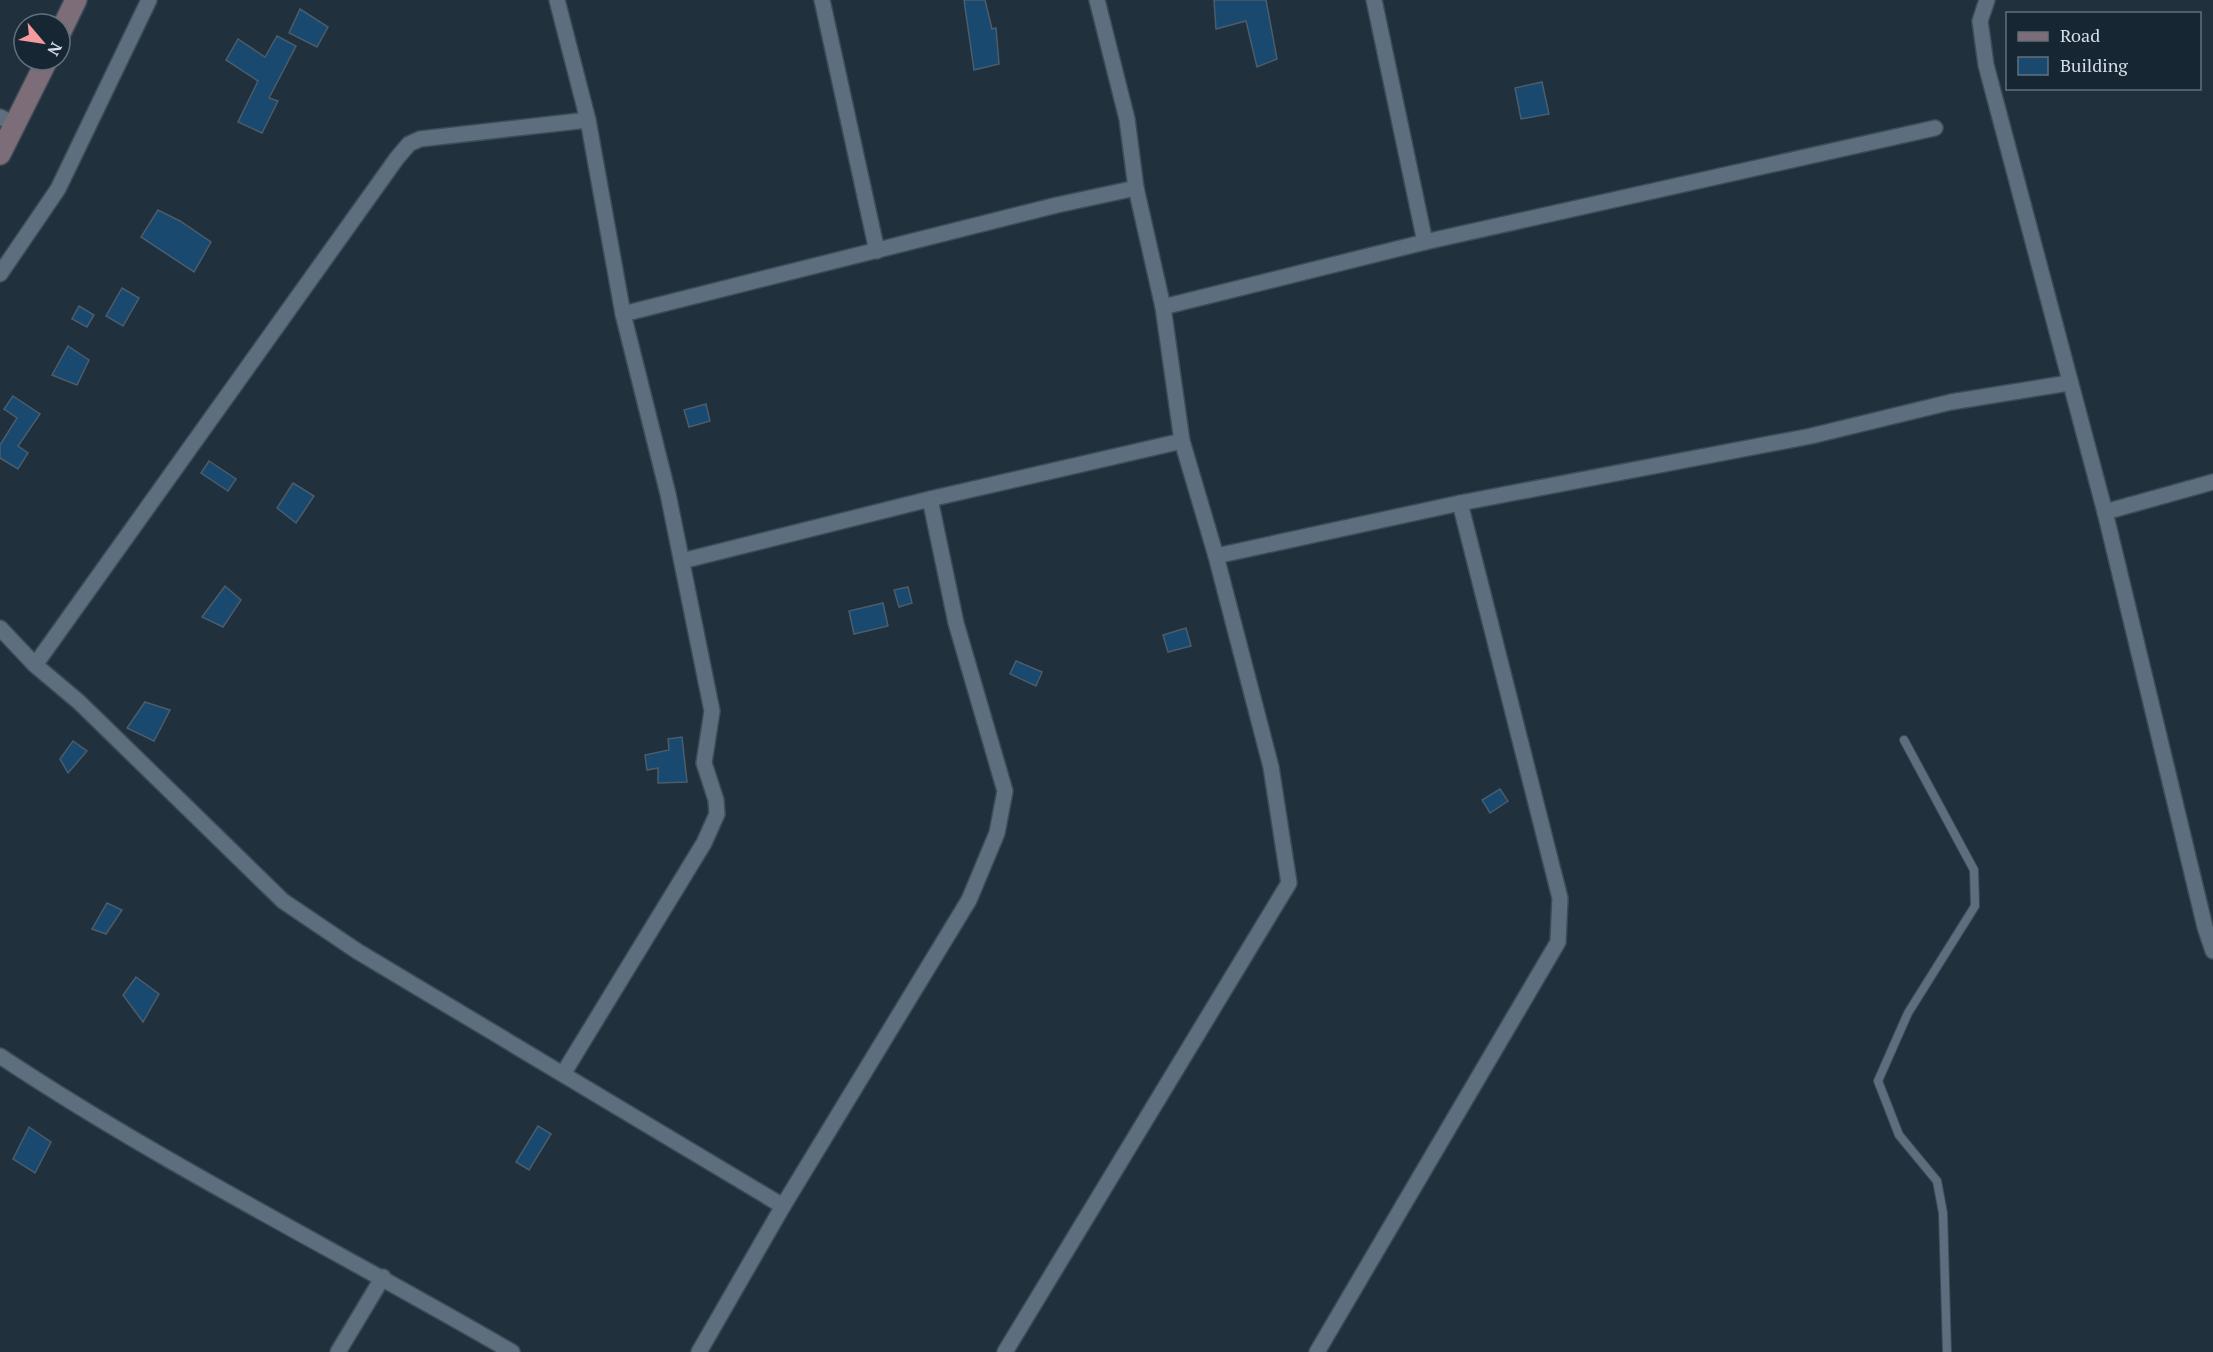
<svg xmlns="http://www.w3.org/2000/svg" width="2213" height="1352" viewBox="0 0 2213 1352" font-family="'PT Serif',serif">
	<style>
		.building { fill: #19496f; stroke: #4b5c6b; stroke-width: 1.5 }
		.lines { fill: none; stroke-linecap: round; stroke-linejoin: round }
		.lane-casing { stroke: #3e4c57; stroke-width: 10 }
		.street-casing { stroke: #3e4c57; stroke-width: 18 }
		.secondary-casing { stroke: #3e4c57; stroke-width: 24 }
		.lane { stroke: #5d6f7e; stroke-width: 8 }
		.street { stroke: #5d6f7e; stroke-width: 15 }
		.secondary { stroke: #7c6d79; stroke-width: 21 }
	</style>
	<rect width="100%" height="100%" fill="#20303d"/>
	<g class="building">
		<polygon points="964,0 985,0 992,29 996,28 999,64 974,70"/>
		<polygon points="1214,0 1266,0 1277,59 1257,67 1246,21 1216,29"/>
		<polygon points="300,9 328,27 317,47 289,33"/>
		<polygon points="277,36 296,46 269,98 278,101 262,133 238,122 258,81 226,60 238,39 265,57"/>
		<polygon points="1542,82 1549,114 1521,119 1515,88"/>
		<polygon points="158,210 180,221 211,242 194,272 141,237"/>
		<polygon points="122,288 139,298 123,326 106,316"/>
		<polygon points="79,306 94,315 87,327 72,319"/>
		<polygon points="68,346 89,360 77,385 52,375"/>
		<polygon points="13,396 40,414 18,446 28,453 18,469 0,458 0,445 17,418 4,409"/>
		<polygon points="706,404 710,421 689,427 684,410"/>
		<polygon points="209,461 236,479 228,491 201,473"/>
		<polygon points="293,483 314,496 296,523 277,508"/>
		<polygon points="225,586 241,600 223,627 202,617"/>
		<polygon points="908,587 912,603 899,607 894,590"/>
		<polygon points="883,603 888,626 854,634 849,611"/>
		<polygon points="1186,628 1191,646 1168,652 1163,635"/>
		<polygon points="1016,661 1042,672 1036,686 1010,674"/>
		<polygon points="145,702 170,710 154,741 127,728"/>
		<polygon points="682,737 687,782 658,783 658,768 647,770 645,755 669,750 668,739"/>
		<polygon points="73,741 87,751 68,773 60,759"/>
		<polygon points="1500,789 1508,801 1490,813 1482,800"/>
		<polygon points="107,903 122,910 106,934 92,929"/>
		<polygon points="136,977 159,994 143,1022 123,995"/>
		<polygon points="538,1126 551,1134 529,1170 516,1162"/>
		<polygon points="29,1127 51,1142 35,1173 13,1159"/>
	</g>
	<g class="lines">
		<g class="lane-casing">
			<polyline id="lane" points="1904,740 1974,870 1975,906 1908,1013 1878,1081 1899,1135 1937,1181 1943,1213 1947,1352"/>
		</g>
		<g class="street-casing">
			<g id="street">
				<polyline points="557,0 588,120 623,314 668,494 712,711 704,763 716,800 717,814 704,843 563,1074"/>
				<polyline points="822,0 877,251"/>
				<polyline points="1374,0 1425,242"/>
				<polyline points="1987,0 1980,21 1986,65 2105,512 2205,927 2213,951"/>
				<polyline points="0,117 17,125"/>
				<polyline points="0,274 58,189 149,0"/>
				<polyline points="1163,307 1425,242 1935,128"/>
				<polyline points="623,314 1057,205 1136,188"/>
				<polyline points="2105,512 2213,482"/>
				<polyline points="1216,556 1460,503 1811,436 1951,402 2069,383"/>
				<polyline points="682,561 930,499 1182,441"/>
				<polyline points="0,628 35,665 79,702 283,901 357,951 783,1206"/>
				<polyline points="35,665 397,158 409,144 420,139 588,120"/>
				<path d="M0,1056c164,109 342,197 512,296"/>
				<polyline points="338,1352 383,1277"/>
				<polyline points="699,1352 783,1206 969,900 997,833 1005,791 956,623 930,499"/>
				<polyline points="1005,1352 1289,883 1271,767 1216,556 1182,441 1163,307 1136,188 1127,119 1097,0"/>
				<polyline points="1317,1352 1558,942 1560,898 1460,503"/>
			</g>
		</g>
		<g class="secondary-casing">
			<g id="secondary">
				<polyline points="60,33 76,0"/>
				<polyline points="0,154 47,60"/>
			</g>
		</g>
		<use href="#lane" class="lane"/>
		<use href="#street" class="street"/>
		<use href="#secondary" class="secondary"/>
	</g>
	<rect x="2006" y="12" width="195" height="78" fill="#172633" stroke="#63707b" stroke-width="1.5"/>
	<rect x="2018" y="32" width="30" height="9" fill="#7c6d79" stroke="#63707b" stroke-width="1.5"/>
	<text x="2060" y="42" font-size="18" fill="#d6dfe8">Road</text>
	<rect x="2018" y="57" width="30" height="18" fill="#19496f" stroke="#63707b" stroke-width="1.5"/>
	<text x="2060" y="72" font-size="18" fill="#d6dfe8">Building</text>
	<g transform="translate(42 42) rotate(119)"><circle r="28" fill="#172633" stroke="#63707b" stroke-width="1.5"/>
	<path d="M0-4.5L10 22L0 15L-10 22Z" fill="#f59b9f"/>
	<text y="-9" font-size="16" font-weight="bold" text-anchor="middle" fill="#d6dfe8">N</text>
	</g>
</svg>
